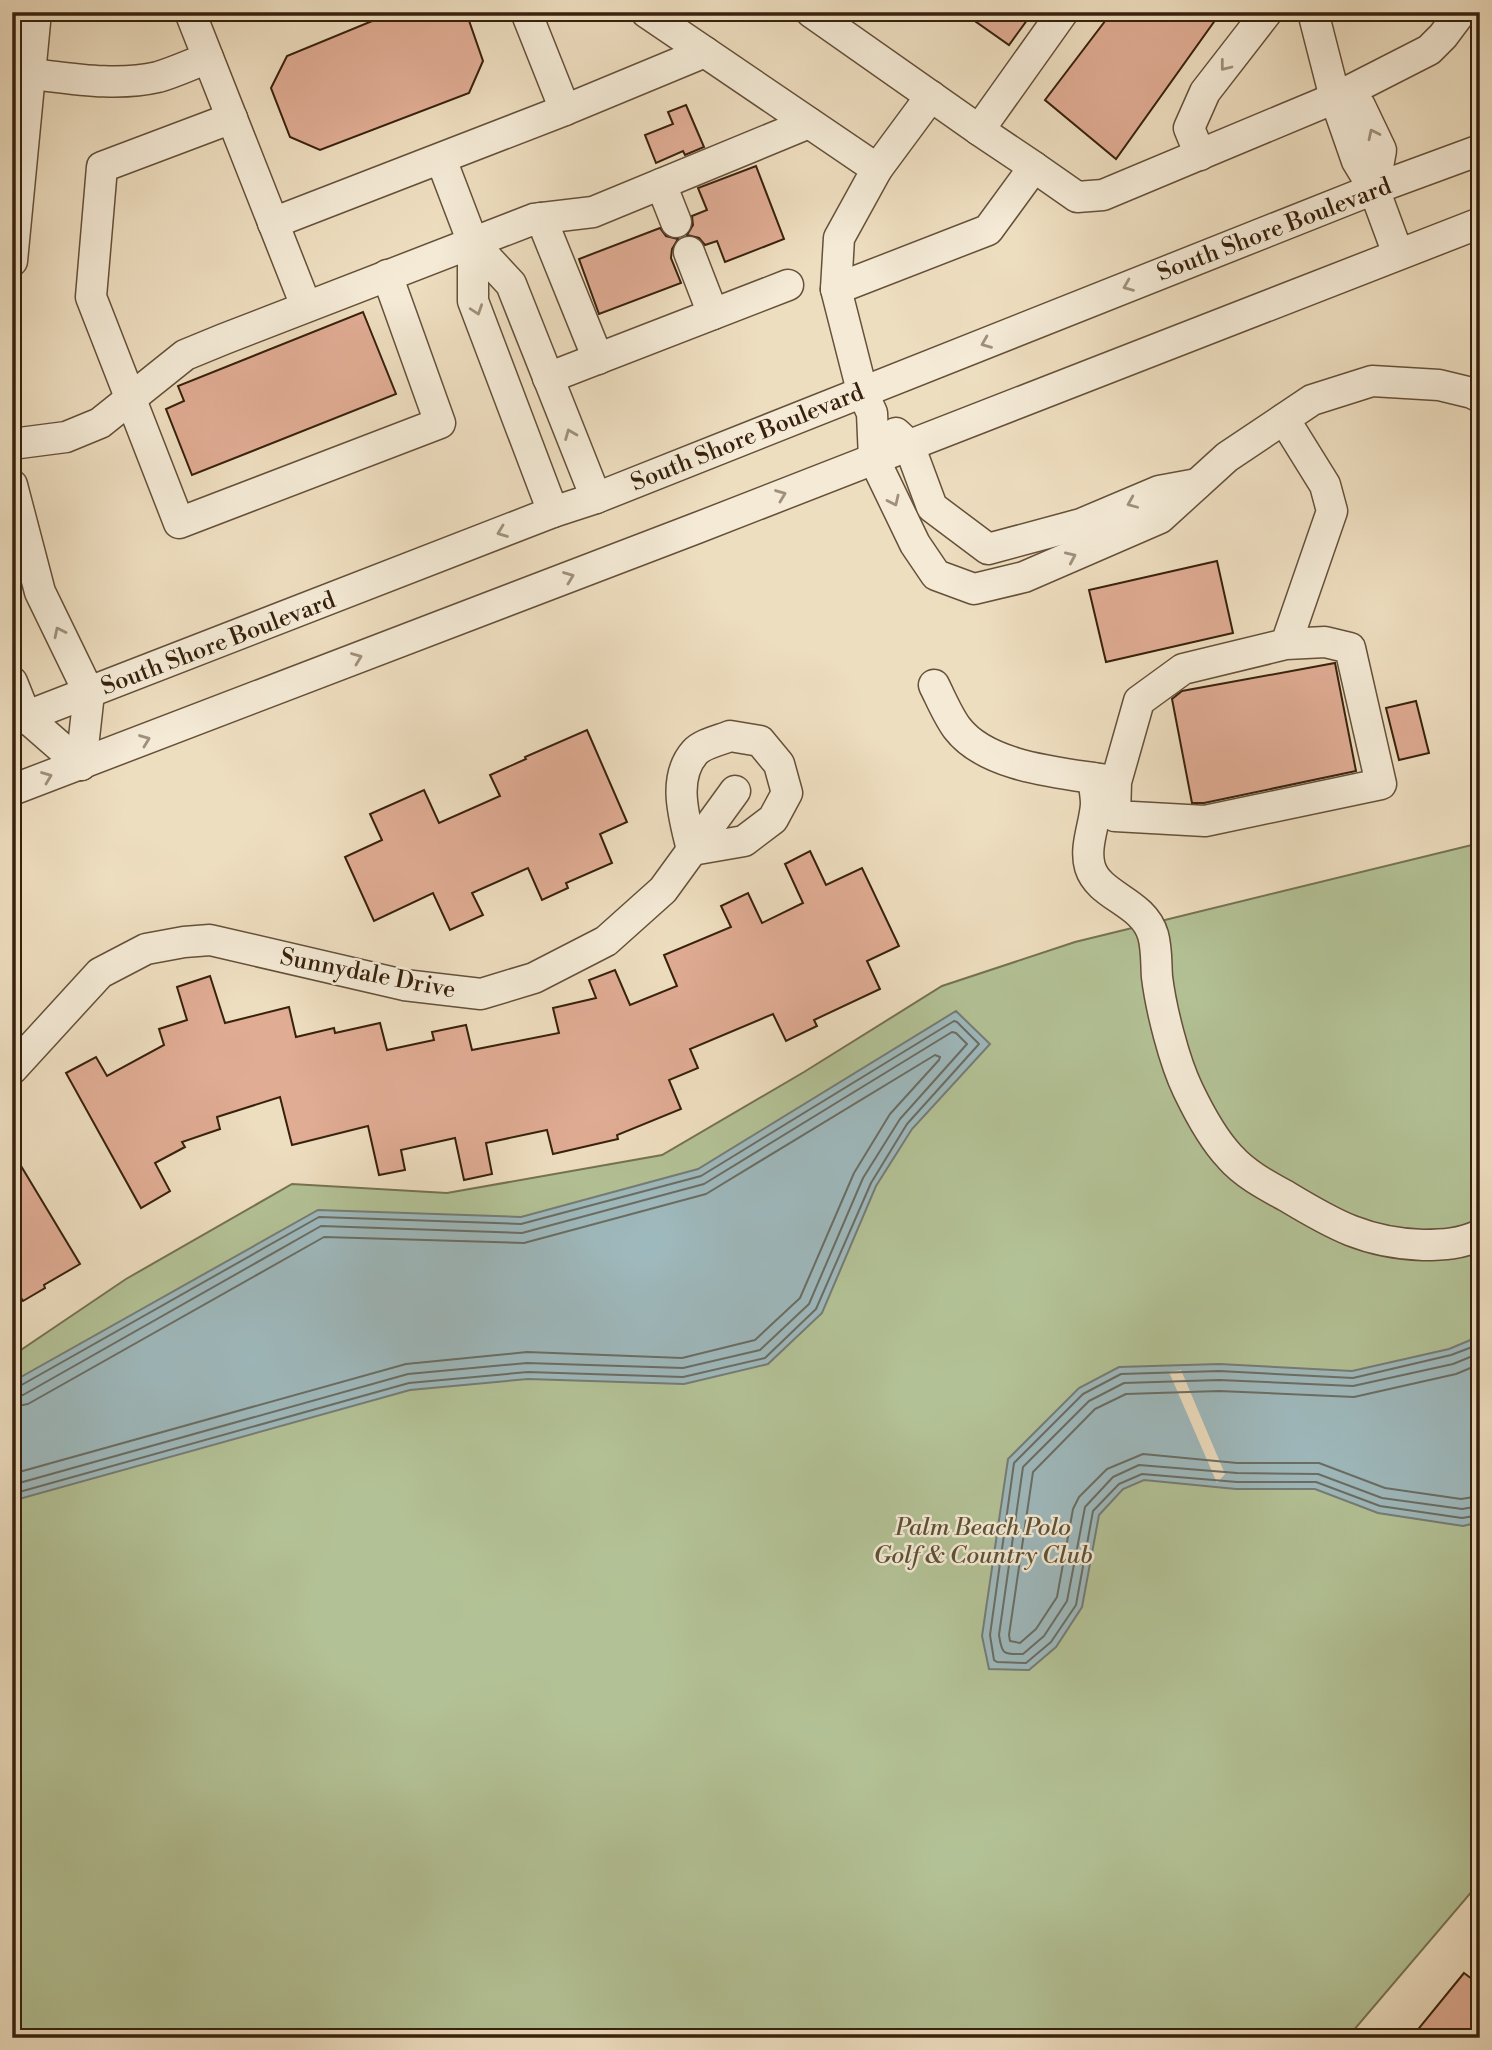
<svg xmlns="http://www.w3.org/2000/svg" width="1492" height="2050" viewBox="0 0 1492 2050" font-family="'Libre Bodoni',serif">
	<style>
		.green { fill: #b3c296; stroke: #757251; stroke-width: 2 }
		.water { fill: #9eb9bd; stroke: #757c76; stroke-width: 2 }
		.pier { fill: #eedec0 }
		.lines { fill: none; stroke-linecap: round; stroke-linejoin: round }
		.shore { stroke: #6a6d64; stroke-width: 2 }
		.building { fill: #e0ac94; stroke: #37210c; stroke-width: 2 }
		.minor-casing { stroke: #655039; stroke-width: 33 }
		.minor { stroke: #f4ead6; stroke-width: 30 }
		.oneway { stroke: #9f907b }
		.labels { text-anchor: middle; stroke-width: 5; stroke-linejoin: round; paint-order: stroke }
		.street-label { font-size: 24px; fill: #37210c; stroke: #f4ead6 }
		.park-label { font-size: 24px; font-style: italic; fill: #5c5135; stroke: #f4ead6 }
	</style>
	<rect width="100%" height="100%" fill="#eedec0"/>
	<filter id="stains"><feTurbulence type="fractalNoise" baseFrequency=".00286" numOctaves="4"/><feColorMatrix values="0 0 0 0 .2 0 0 0 0 .09 0 0 0 0 .02 0 0 0 .5 -.17"/></filter>
	<radialGradient id="worn" r=".72"><stop offset=".6" stop-color="#630" stop-opacity="0"/><stop offset="1" stop-color="#630" stop-opacity=".3"/></radialGradient>
	<polygon class="green" points="1480,843 1480,1882 1347,2038 12,2038 12,1356 126,1279 292,1184 447,1193 662,1155 804,1072 942,986 1075,942"/>
	<g class="water">
		<polygon points="956,1011 990,1044 912,1129 876,1186 822,1313 768,1364 684,1384 528,1379 410,1390 12,1501 12,1382 318,1210 521,1217 698,1169"/>
		<polygon points="1480,1336 1480,1522 1463,1526 1378,1513 1315,1489 1236,1489 1144,1480 1123,1489 1099,1515 1082,1607 1056,1647 1029,1670 989,1669 982,1636 1008,1459 1079,1388 1119,1367 1219,1364 1352,1371 1449,1349"/>
	</g>
	<polygon class="pier" points="1181,1370 1225,1474 1217,1483 1169,1372"/>
	<g class="lines">
		<g class="shore">
			<polyline points="1480,1344 1451,1355 1353,1378 1219,1371 1121,1374 1083,1394 1014,1463 990,1635 994,1660 997,1662 1026,1663 1051,1642 1076,1605 1093,1511 1119,1484 1142,1474 1237,1482 1316,1482 1380,1506 1462,1518 1480,1515"/>
			<path d="M1480,1353l-27,11 -100,22 -134,-6 -95,3 -35,18 -66,66 -24,168c3,20 4,19 24,19l21,-18 23,-35 18,-94 28,-30 26,-12 98,8 81,1 64,24 80,11 18,-3"/>
			<polyline points="1480,1364 1456,1374 1354,1397 1219,1391 1126,1394 1095,1409 1033,1472 1009,1635 1010,1641 1020,1643 1036,1629 1057,1597 1073,1509 1079,1497 1107,1469 1143,1454 1237,1463 1319,1463 1385,1488 1461,1499 1480,1496"/>
			<polyline points="12,1388 18,1387 319,1217 521,1224 701,1176 954,1021 957,1022 979,1044 907,1124 871,1183 816,1309 765,1358 683,1377 528,1372 409,1383 12,1494"/>
			<polyline points="12,1397 23,1395 321,1226 522,1233 704,1184 952,1032 956,1033 967,1044 900,1119 863,1178 809,1304 760,1350 683,1368 527,1363 408,1374 12,1485"/>
			<polyline points="12,1407 28,1404 324,1237 524,1243 706,1194 935,1055 940,1057 939,1060 890,1114 854,1173 800,1298 755,1340 682,1358 527,1352 406,1364 12,1474"/>
		</g>
	</g>
	<g class="building">
		<polygon points="394,12 466,12 483,61 469,93 320,150 290,137 271,88 287,56"/>
		<polygon points="962,12 1033,12 1009,45"/>
		<polygon points="1112,12 1221,12 1116,159 1045,100"/>
		<polygon points="686,105 704,147 685,155 683,151 656,163 645,135 673,124 668,112"/>
		<polygon points="756,166 784,239 725,262 717,241 705,245 699,238 687,235 693,225 692,216 707,210 698,188"/>
		<polygon points="660,228 666,236 678,239 672,249 671,258 681,283 599,314 579,259"/>
		<polygon points="363,312 396,394 192,475 166,409 184,401 178,386"/>
		<polygon points="1217,561 1233,633 1106,662 1089,590"/>
		<polygon points="1335,663 1356,771 1204,803 1192,803 1172,699 1182,691"/>
		<polygon points="1416,701 1429,753 1399,760 1386,708"/>
		<polygon points="587,730 627,822 600,834 612,863 566,883 568,888 542,900 528,868 472,893 483,915 450,930 433,893 374,921 345,857 382,840 370,814 424,790 439,823 500,796 490,775 526,759 525,757"/>
		<polygon points="810,851 826,885 862,868 899,946 867,961 880,989 814,1020 817,1026 786,1041 773,1014 690,1049 698,1068 669,1080 681,1109 617,1135 618,1139 553,1154 547,1130 486,1143 492,1174 464,1180 455,1138 401,1150 405,1170 379,1175 368,1126 292,1145 280,1097 217,1117 220,1129 182,1142 185,1147 155,1163 170,1191 141,1208 66,1073 96,1057 107,1076 164,1045 159,1029 187,1020 177,987 210,976 225,1023 289,1007 296,1037 334,1028 335,1033 380,1023 387,1050 434,1040 432,1032 466,1025 472,1050 559,1033 553,1008 596,998 589,980 615,970 630,1005 677,986 664,955 731,927 721,906 748,893 762,923 803,903 785,864"/>
		<polygon points="12,1151 80,1264 44,1285 45,1288 23,1301 12,1283"/>
		<polygon points="1464,1973 1480,1985 1480,2038 1411,2038"/>
	</g>
	<g class="lines">
		<g class="minor-casing">
			<g id="minor">
				<polyline points="190,12 306,306"/>
				<polyline points="526,12 565,110 705,52"/>
				<polyline points="646,12 877,169 839,238 836,289 862,391 872,413 874,459 915,544 936,575 974,589 1024,577 1160,518 1227,457 1312,400 1372,381 1439,385 1472,393 1480,397"/>
				<polyline points="811,12 979,130"/>
				<polyline points="1313,12 1335,98 1357,161 1374,189 1398,254"/>
				<path d="M13,72c47,4 98,16 145,5 17,-5 34,-13 50,-19"/>
				<polyline points="1335,98 1360,106 1381,150 1374,189"/>
				<polyline points="232,118 102,167 91,297 179,523 440,423 387,275"/>
				<polyline points="1200,155 1189,128 1205,92 1267,12"/>
				<polyline points="441,159 473,243 473,301 553,512"/>
				<polyline points="1034,167 1077,197 1103,195 1335,98 1429,50 1443,36 1461,12"/>
				<polyline points="877,169 931,96"/>
				<polyline points="661,184 676,222"/>
				<polyline points="541,218 598,359"/>
				<polyline points="273,223 565,110"/>
				<polyline points="473,243 511,284 596,498"/>
				<polyline points="689,252 713,314"/>
				<polyline points="12,261 36,12"/>
				<polyline points="836,289 988,230 1034,167 979,130 1063,12"/>
				<polyline points="548,378 788,285"/>
				<polyline points="1284,419 1325,485 1332,511 1286,644 1183,669 1139,701 1116,782 1115,816 1205,821 1381,784 1350,648 1325,642 1286,644"/>
				<polyline points="896,433 909,445 932,507 988,549 1081,524 1159,491 1197,484"/>
				<polyline points="12,444 66,437 100,423 185,355 224,339 534,219 593,212 809,123"/>
				<polyline points="12,485 40,592 89,693 81,765"/>
				<polyline points="12,682 26,717 81,765"/>
				<path d="M934,685c7,14 14,31 23,43 31,41 109,45 155,53"/>
				<polyline points="12,722 553,512 596,498 1374,189 1480,150"/>
				<path d="M730,736l30,5 19,23 8,29 -14,26 -29,22 -52,9c-7,-30 -21,-71 3,-98 7,-8 25,-12 35,-16z"/>
				<path d="M1093,778c1,8 3,17 3,26 -1,20 -12,43 -6,63 9,30 53,34 63,68 4,14 3,29 4,42 4,32 17,84 31,113 11,23 24,48 42,67 15,17 36,28 56,39 48,29 80,47 137,49 20,0 38,-1 57,-10"/>
				<polyline points="12,790 697,528 1480,223"/>
				<polyline points="12,1069 100,973 146,949 184,942 210,940 404,985 481,994 534,978 606,941 663,890 735,791"/>
			</g>
		</g>
		<use href="#minor" class="minor"/>
	</g>
	<defs><path id="oneway-chevron" d="M-2-3.5L2.5 0L-2 3.5" fill="none" stroke-width="1.6" stroke-linecap="round" stroke-linejoin="round" transform="scale(1.75)"/></defs>
	<g class="oneway">
		<use href="#oneway-chevron" transform="translate(1225 66) rotate(128)"/>
		<use href="#oneway-chevron" transform="translate(1373 134) rotate(-116)"/>
		<use href="#oneway-chevron" transform="translate(1128 286) rotate(158)"/>
		<use href="#oneway-chevron" transform="translate(477 310) rotate(71)"/>
		<use href="#oneway-chevron" transform="translate(986 343) rotate(158)"/>
		<use href="#oneway-chevron" transform="translate(570 434) rotate(-112)"/>
		<use href="#oneway-chevron" transform="translate(781 495) rotate(-21)"/>
		<use href="#oneway-chevron" transform="translate(894 501) rotate(65)"/>
		<use href="#oneway-chevron" transform="translate(1132 503) rotate(157)"/>
		<use href="#oneway-chevron" transform="translate(502 532) rotate(159)"/>
		<use href="#oneway-chevron" transform="translate(1071 557) rotate(-24)"/>
		<use href="#oneway-chevron" transform="translate(569 577) rotate(-21)"/>
		<use href="#oneway-chevron" transform="translate(59 632) rotate(-116)"/>
		<use href="#oneway-chevron" transform="translate(357 658) rotate(-21)"/>
		<use href="#oneway-chevron" transform="translate(145 740) rotate(-21)"/>
		<use href="#oneway-chevron" transform="translate(47 777) rotate(-21)"/>
	</g>
	<g class="labels">
		<g class="street-label">
			<text transform="translate(1274 229) rotate(-21)" y="8">South Shore Boulevard</text>
			<text transform="translate(747 437) rotate(-22)" y="8">South Shore Boulevard</text>
			<text transform="translate(218 643) rotate(-21)" y="8">South Shore Boulevard</text>
			<text transform="translate(368 973) rotate(11)" y="8">Sunnydale Drive</text>
		</g>
		<g class="park-label">
			<text x="983" y="1535">Palm Beach Polo<tspan x="983" dy="28">Golf &amp; Country Club</tspan></text>
		</g>
	</g>
	<rect width="1492" height="2050" fill="none" stroke="#eedec0" stroke-width="42"/>
	<rect x="14" y="14" width="1464" height="2022" fill="none" stroke="#37210c" stroke-width="3.5"/>
	<rect x="21" y="21" width="1450" height="2008" fill="none" stroke="#37210c" stroke-width="2"/>
	<rect width="100%" height="100%" filter="url(#stains)"/>
	<rect width="100%" height="100%" fill="url(#worn)"/>
</svg>
